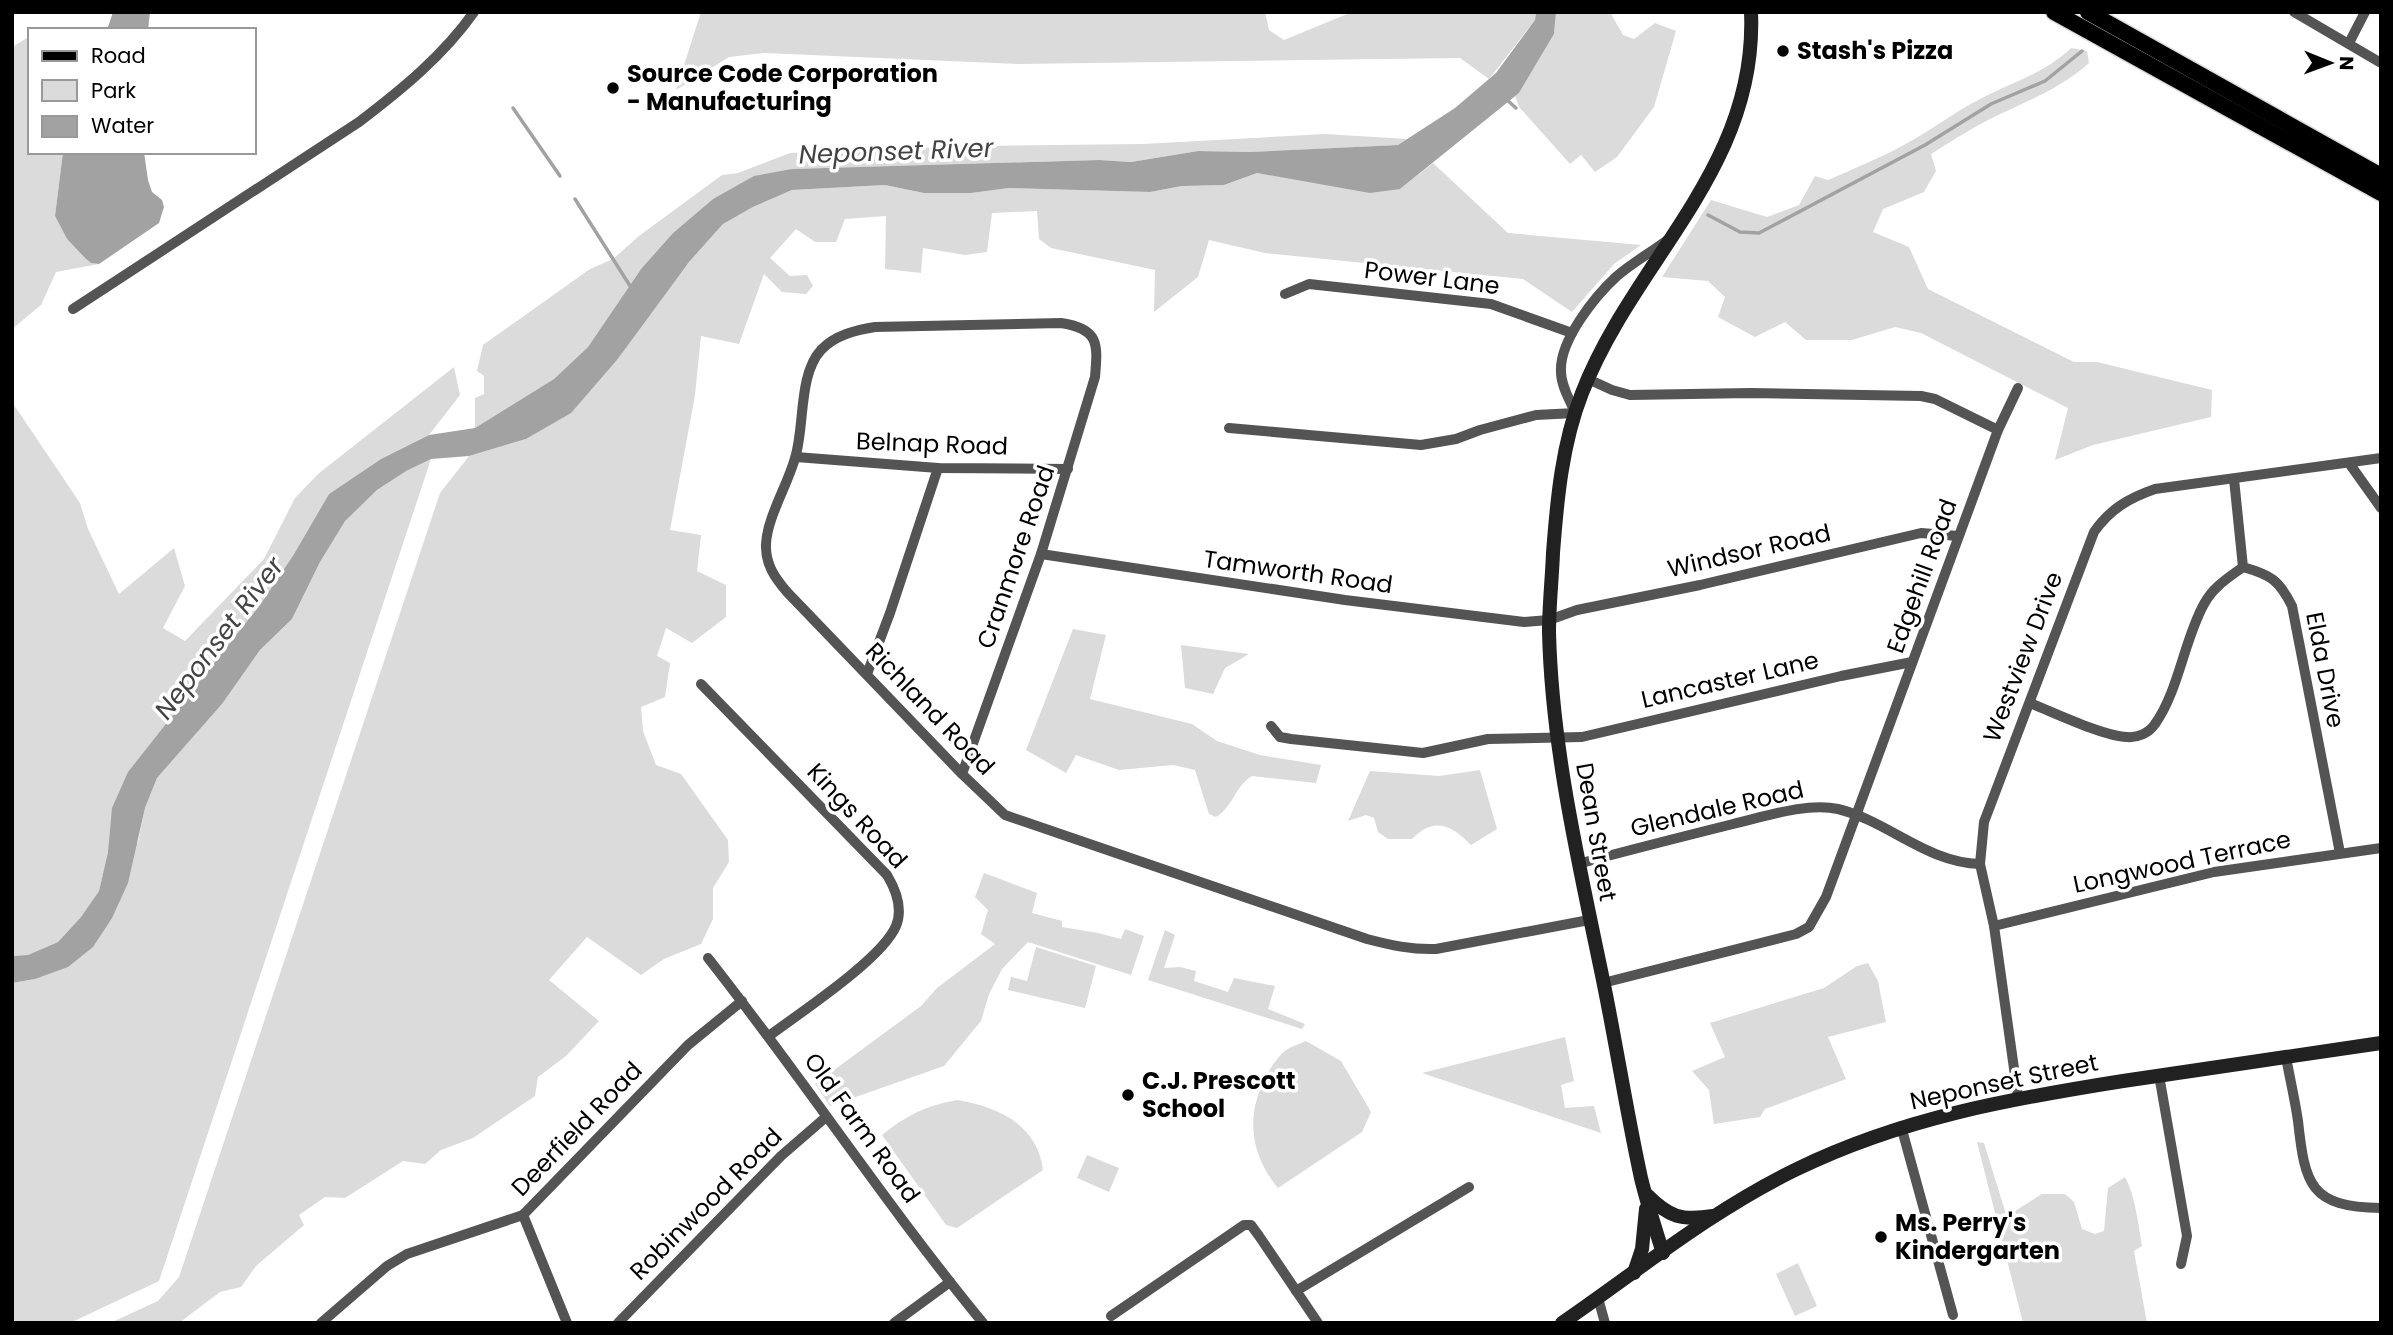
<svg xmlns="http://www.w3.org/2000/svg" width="2393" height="1335" viewBox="0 0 2393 1335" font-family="Poppins,sans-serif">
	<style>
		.green { fill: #dbdbdb }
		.water { fill: #a2a2a2 }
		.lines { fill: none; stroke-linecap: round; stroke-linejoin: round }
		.stream { stroke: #a2a2a2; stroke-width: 3.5 }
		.primary-casing { stroke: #dbdbdb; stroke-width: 19 }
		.minor { stroke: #545454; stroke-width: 10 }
		.secondary { stroke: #212121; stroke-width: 14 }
		.primary { stroke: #000; stroke-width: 16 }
		.poi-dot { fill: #000; stroke: #fff; stroke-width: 2.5 }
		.labels { text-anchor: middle; stroke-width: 7; stroke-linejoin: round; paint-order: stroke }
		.poi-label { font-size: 24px; font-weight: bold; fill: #000; stroke: #fff; text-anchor: start }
		.street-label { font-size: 24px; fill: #000; stroke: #fff }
		.water-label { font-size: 26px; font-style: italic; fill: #434343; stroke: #fff }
	</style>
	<rect width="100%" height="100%" fill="#fff"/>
	<g class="green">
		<polygon points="701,12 1265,12 1269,30 1284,40 1352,12 1536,12 1535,20 1489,79 1460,58 1018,64 764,53 729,57 676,90"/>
		<polygon points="1556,12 1610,12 1623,35 1634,39 1655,23 1676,31 1654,107 1617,157 1595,172 1581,155 1570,164 1519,107 1515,96 1519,93 1554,34"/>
		<polygon points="27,38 30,38 30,152 63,152 55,216 67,239 86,259 91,263 99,264 56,272 41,305 12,329 12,47"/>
		<path d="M2071,48l16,3 2,12c-30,27 -65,39 -101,57 -19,10 -38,22 -57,34l5,17 -12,21 -41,17 -10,23 36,15 19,42 146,73h23l115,28 -1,27 -118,28 -38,15 13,-52 -147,-75 -26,-6 -43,13h-46l-21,-18 -30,15 -37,-20 7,-20 -17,-16 -46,-4 49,-77 56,17 32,-12 16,-29 13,4c25,-11 50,-21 74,-34 28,-15 52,-34 80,-48 31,-16 63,-25 89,-50z"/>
		<polygon points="1325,134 1407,139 1398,145 1250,152 1198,151 1131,162 1099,160 792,169 713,199 673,233 641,269 588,347 554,379 475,428 475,398 484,394 484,376 477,371 483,345 590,269 613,259 639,236 722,175 738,173 790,153 973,146 1143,144"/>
		<polygon points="1433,163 1508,233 1641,245 1614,264 1572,312 1523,279 1265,253 1209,240 1198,277 1154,312 1155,270 1051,248 1039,239 1037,211 992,213 987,252 965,255 923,248 921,273 885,269 886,216 845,219 836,242 815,242 796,229 770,258 790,276 807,275 813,286 806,294 782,292 764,274 739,344 701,336 695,395 670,530 701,535 697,571 726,585 726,617 692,643 666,628 657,656 670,663 665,697 641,707 643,731 656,765 681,774 728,840 729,862 713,888 713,919 701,944 664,959 641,975 587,937 549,980 599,1021 566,1056 538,1077 535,1096 473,1138 441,1150 425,1164 403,1161 345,1198 325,1197 299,1215 304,1225 256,1266 241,1287 220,1292 179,1323 110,1323 158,1301 179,1277 440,493 469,456 526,439 571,412 617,360 657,303 689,262 723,224 753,207 792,190 885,185 924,193 971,193 1009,188 1150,192 1182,186 1224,185 1257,173 1311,181 1400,189"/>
		<polygon points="454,367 460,395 429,435 381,459 329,494 294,554 260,605 195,689 108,852 99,891 81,917 58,942 28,955 12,956 12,402 80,503 88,529 119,594 174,548 185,586 163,628 185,641 264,559 295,498 318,474"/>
		<polygon points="431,459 159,1281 70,1323 12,1323 12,983 35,979 138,842 145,808 157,778 222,704 260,650 292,619 320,562 344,521 377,490 405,471"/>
		<path d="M1073,629l33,6 -16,64 102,25 25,17 43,14 61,10 -5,18 -64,-7c-17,10 -19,31 -36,41l-7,-3 -14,-44 -22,-5 -54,5 -43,-15 -10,18 -40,-23z"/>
		<polygon points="1181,645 1249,654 1225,668 1213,694 1185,688"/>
		<path d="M1480,770l17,59 -26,16c-19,-20 -37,-29 -59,-6h-24l-10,-7 -4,-14 -8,-3 -18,6 22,-50 69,5z"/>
		<polygon points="984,873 1037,893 1032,913 1062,921 1062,927 1098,933 1121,939 1125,929 1144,936 1131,975 1028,942 1002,969 989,994 981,1021 944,1066 830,1106 815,1084 921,1006 937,988 995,944 981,934 988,910 975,897"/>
		<polygon points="1165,930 1175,935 1164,968 1180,967 1196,971 1194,981 1228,992 1234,978 1275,986 1268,1009 1305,1024 1302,1029 1148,980"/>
		<polygon points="1036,947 1096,966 1085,1008 1008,990 1011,977 1027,981"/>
		<polygon points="1868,963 1878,981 1886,1022 1828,1037 1846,1079 1765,1109 1760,1117 1714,1124 1709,1090 1692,1071 1725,1057 1710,1023 1824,988 1857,966"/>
		<polygon points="1565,1037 1574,1081 1561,1085 1565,1108 1594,1106 1601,1133 1422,1073"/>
		<path d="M1306,1041l35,20 30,51 -9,20 -84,56c-26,-31 -33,-69 -14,-107 5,-11 12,-23 22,-31 6,-4 14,-6 20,-9z"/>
		<path d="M957,1100c41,7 80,24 86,70l-86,58 -11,-3 -64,-90c23,-19 45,-30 75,-35z"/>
		<path d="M1977,1142l7,1 21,68h10l27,-17h23l9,8 8,27 13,5 9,-3 4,-43 17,-11c11,21 13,47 17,69l-8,5 13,72h-124z"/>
		<polygon points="1087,1155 1119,1168 1109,1192 1077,1178"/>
		<polygon points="1798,1263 1817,1306 1795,1316 1776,1274"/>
	</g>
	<g class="water">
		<polygon points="113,12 150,12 148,30 107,30"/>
		<polygon points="1536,12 1556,12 1554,34 1519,93 1400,189 1370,193 1257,173 1224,185 1182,186 1150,192 1009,188 971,193 924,193 885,185 792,190 753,207 723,224 689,262 617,360 571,413 526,439 469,456 431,459 406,471 377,490 345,521 320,562 292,619 260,650 222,704 157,778 145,808 128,883 112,918 93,947 68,967 35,979 12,983 12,956 28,955 58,942 81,917 99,891 108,852 112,808 128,772 260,605 294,554 329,494 381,459 429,435 475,428 554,379 588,347 641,269 673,233 713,199 754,176 792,169 1099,160 1131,162 1198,151 1250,152 1398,145 1455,108 1496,73 1535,20"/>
		<polygon points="63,152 144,152 148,180 152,192 162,200 164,207 159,223 99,264 91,263 86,259 67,239 55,216"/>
	</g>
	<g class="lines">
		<g class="stream">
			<polyline points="1507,100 1516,108"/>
			<polyline points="513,108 560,176"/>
			<polyline points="575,199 632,289"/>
			<polyline points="1708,215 1740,232 1759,233 1925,145 1991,104 2045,81 2082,51"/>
		</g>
		<g class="primary-casing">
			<g id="primary">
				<polyline points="2054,12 2381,193"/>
				<polyline points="2088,12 2381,176"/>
			</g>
		</g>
		<g class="minor">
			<polyline points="2294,12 2381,63"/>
			<polyline points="2349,43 2365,12"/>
			<polyline points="1285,294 1309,284 1491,304 1572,333"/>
			<path d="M73,309l286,-187c42,-32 84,-66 115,-110"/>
			<polyline points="1588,379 1612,390 1630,395 1751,393 1921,396 1935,399 1998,430 1826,897 1809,927 1796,934 1603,983"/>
			<path d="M1229,428l192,17 35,-6 24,-9 56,-15 39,-2c-5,-13 -14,-27 -14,-41 -2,-31 34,-76 56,-96 15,-13 33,-23 49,-35"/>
			<polyline points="1998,430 2018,388"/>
			<polyline points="796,457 938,468 1068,469"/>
			<polyline points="2349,463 2381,508"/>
			<path d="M2234,479l9,88c28,8 36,13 49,39l48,247"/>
			<polyline points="1041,554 1345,600 1524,622 1549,620 1577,610 1700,585 1921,533 1958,536"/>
			<polyline points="867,674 890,613 938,468"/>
			<path d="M701,684l186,191c9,15 16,34 9,51 -14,33 -95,86 -127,110"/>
			<path d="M2030,703c25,10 73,33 97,34 11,1 22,-4 28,-13 24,-34 29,-84 49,-120 9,-17 24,-26 39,-37"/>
			<polyline points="1271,726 1280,737 1291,739 1423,753 1488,739 1582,737 1841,676 1912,662"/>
			<path d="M962,774l79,-220 54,-177c3,-34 4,-48 -34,-54l-186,4c-19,3 -40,8 -54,23 -23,25 -16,77 -26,108 -7,26 -28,60 -29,86 -1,20 9,34 21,48l175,182 43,41 362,124c23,6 45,11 69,10l153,-29"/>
			<path d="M1578,864c51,-14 103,-27 155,-40 30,-7 74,-22 105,-15 50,12 89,54 142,55"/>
			<polyline points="1994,926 2214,872 2381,848"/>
			<path d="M708,958c94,119 178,247 275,365"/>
			<path d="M2286,1057c4,22 9,43 12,64 7,64 12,86 83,87"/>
			<polyline points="2159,1075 2187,1236 2181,1264"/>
			<path d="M2018,1097l-24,-171 -14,-62 4,-42 110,-290c16,-23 35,-34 61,-43l226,-31"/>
			<polyline points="1901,1126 1953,1315"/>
			<polyline points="523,1215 567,1323"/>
			<polyline points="1296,1291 1469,1187"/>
			<polyline points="1598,1298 1605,1323"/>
			<polyline points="1111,1316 1244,1225 1251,1225 1259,1236 1318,1323"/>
			<polyline points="321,1323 387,1266 407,1254 523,1215 688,1045 742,1001"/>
			<polyline points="618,1323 781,1156 826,1117"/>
			<polyline points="894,1323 950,1282"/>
		</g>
		<g class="secondary">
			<path d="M1647,1195c22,22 34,26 66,21"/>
			<path d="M1663,1253c-8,-25 -16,-50 -22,-75 -14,-64 -24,-129 -37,-193 -24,-117 -52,-233 -55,-353 0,-26 3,-53 4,-79 4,-53 9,-109 29,-160 52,-134 176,-225 169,-381"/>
			<polyline points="1634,1273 1642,1249 1646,1209"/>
			<path d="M1562,1323c77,-53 150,-113 235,-154 105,-51 212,-70 326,-88 86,-13 172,-25 258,-38"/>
		</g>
		<use href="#primary" class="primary"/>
	</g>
	<g class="poi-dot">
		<circle cx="1783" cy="51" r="7"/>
		<circle cx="613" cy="88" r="7"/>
		<circle cx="1128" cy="1095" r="7"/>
		<circle cx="1881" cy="1237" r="7"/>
	</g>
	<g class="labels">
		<g class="poi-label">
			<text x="1797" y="59">Stash's Pizza</text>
			<text x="627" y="82">Source Code Corporation<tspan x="627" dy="28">- Manufacturing</tspan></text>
			<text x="1142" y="1089">C.J. Prescott<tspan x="1142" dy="28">School</tspan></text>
			<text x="1895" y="1231">Ms. Perry's<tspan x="1895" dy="28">Kindergarten</tspan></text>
		</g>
		<g class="street-label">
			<text transform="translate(1432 278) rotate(7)" y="8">Power Lane</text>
			<text transform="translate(932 444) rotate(2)" y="8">Belnap Road</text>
			<text transform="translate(1749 551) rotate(-13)" y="8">Windsor Road</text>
			<text transform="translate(1016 557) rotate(-71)" y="8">Cranmore Road</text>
			<text transform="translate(1298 572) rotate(8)" y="8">Tamworth Road</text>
			<text transform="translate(1922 576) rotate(-70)" y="8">Edgehill Road</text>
			<text transform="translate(2023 657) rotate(-69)" y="8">Westview Drive</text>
			<text transform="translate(2325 670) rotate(79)" y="8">Elda Drive</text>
			<text transform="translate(1730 680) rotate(-13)" y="8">Lancaster Lane</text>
			<text transform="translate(930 709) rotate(46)" y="8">Richland Road</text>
			<text transform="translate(1717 809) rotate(-13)" y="8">Glendale Road</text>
			<text transform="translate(857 816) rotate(47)" y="8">Kings Road</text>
			<text transform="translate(1596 832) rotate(80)" y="8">Dean Street</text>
			<text transform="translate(2182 862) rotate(-12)" y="8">Longwood Terrace</text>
			<text transform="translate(2004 1082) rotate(-12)" y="8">Neponset Street</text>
			<text transform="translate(862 1128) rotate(54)" y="8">Old Farm Road</text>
			<text transform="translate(577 1129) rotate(-46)" y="8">Deerfield Road</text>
			<text transform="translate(706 1204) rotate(-45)" y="8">Robinwood Road</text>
		</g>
		<g class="water-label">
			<text transform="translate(896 151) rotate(-2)" y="9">Neponset River</text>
			<text transform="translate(219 638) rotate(-53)" y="9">Neponset River</text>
		</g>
	</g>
	<rect width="2393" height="1335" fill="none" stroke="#000000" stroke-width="28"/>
	<rect x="28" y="28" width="228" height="126" fill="#ffffff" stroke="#999999" stroke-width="2"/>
	<rect x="42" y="51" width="35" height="10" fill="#000000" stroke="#999999" stroke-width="2"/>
	<text x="91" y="63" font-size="21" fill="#000000">Road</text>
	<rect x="42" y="80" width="35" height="21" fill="#dbdbdb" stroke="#999999" stroke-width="2"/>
	<text x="91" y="98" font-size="21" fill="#000000">Park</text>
	<rect x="42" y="116" width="35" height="21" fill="#a2a2a2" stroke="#999999" stroke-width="2"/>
	<text x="91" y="133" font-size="21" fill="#000000">Water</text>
	<g transform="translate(2330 63) rotate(91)" stroke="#ffffff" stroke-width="5" paint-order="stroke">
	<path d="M0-5L12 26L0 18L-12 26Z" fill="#000000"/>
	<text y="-10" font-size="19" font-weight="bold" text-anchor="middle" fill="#000000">N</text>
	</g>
</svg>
